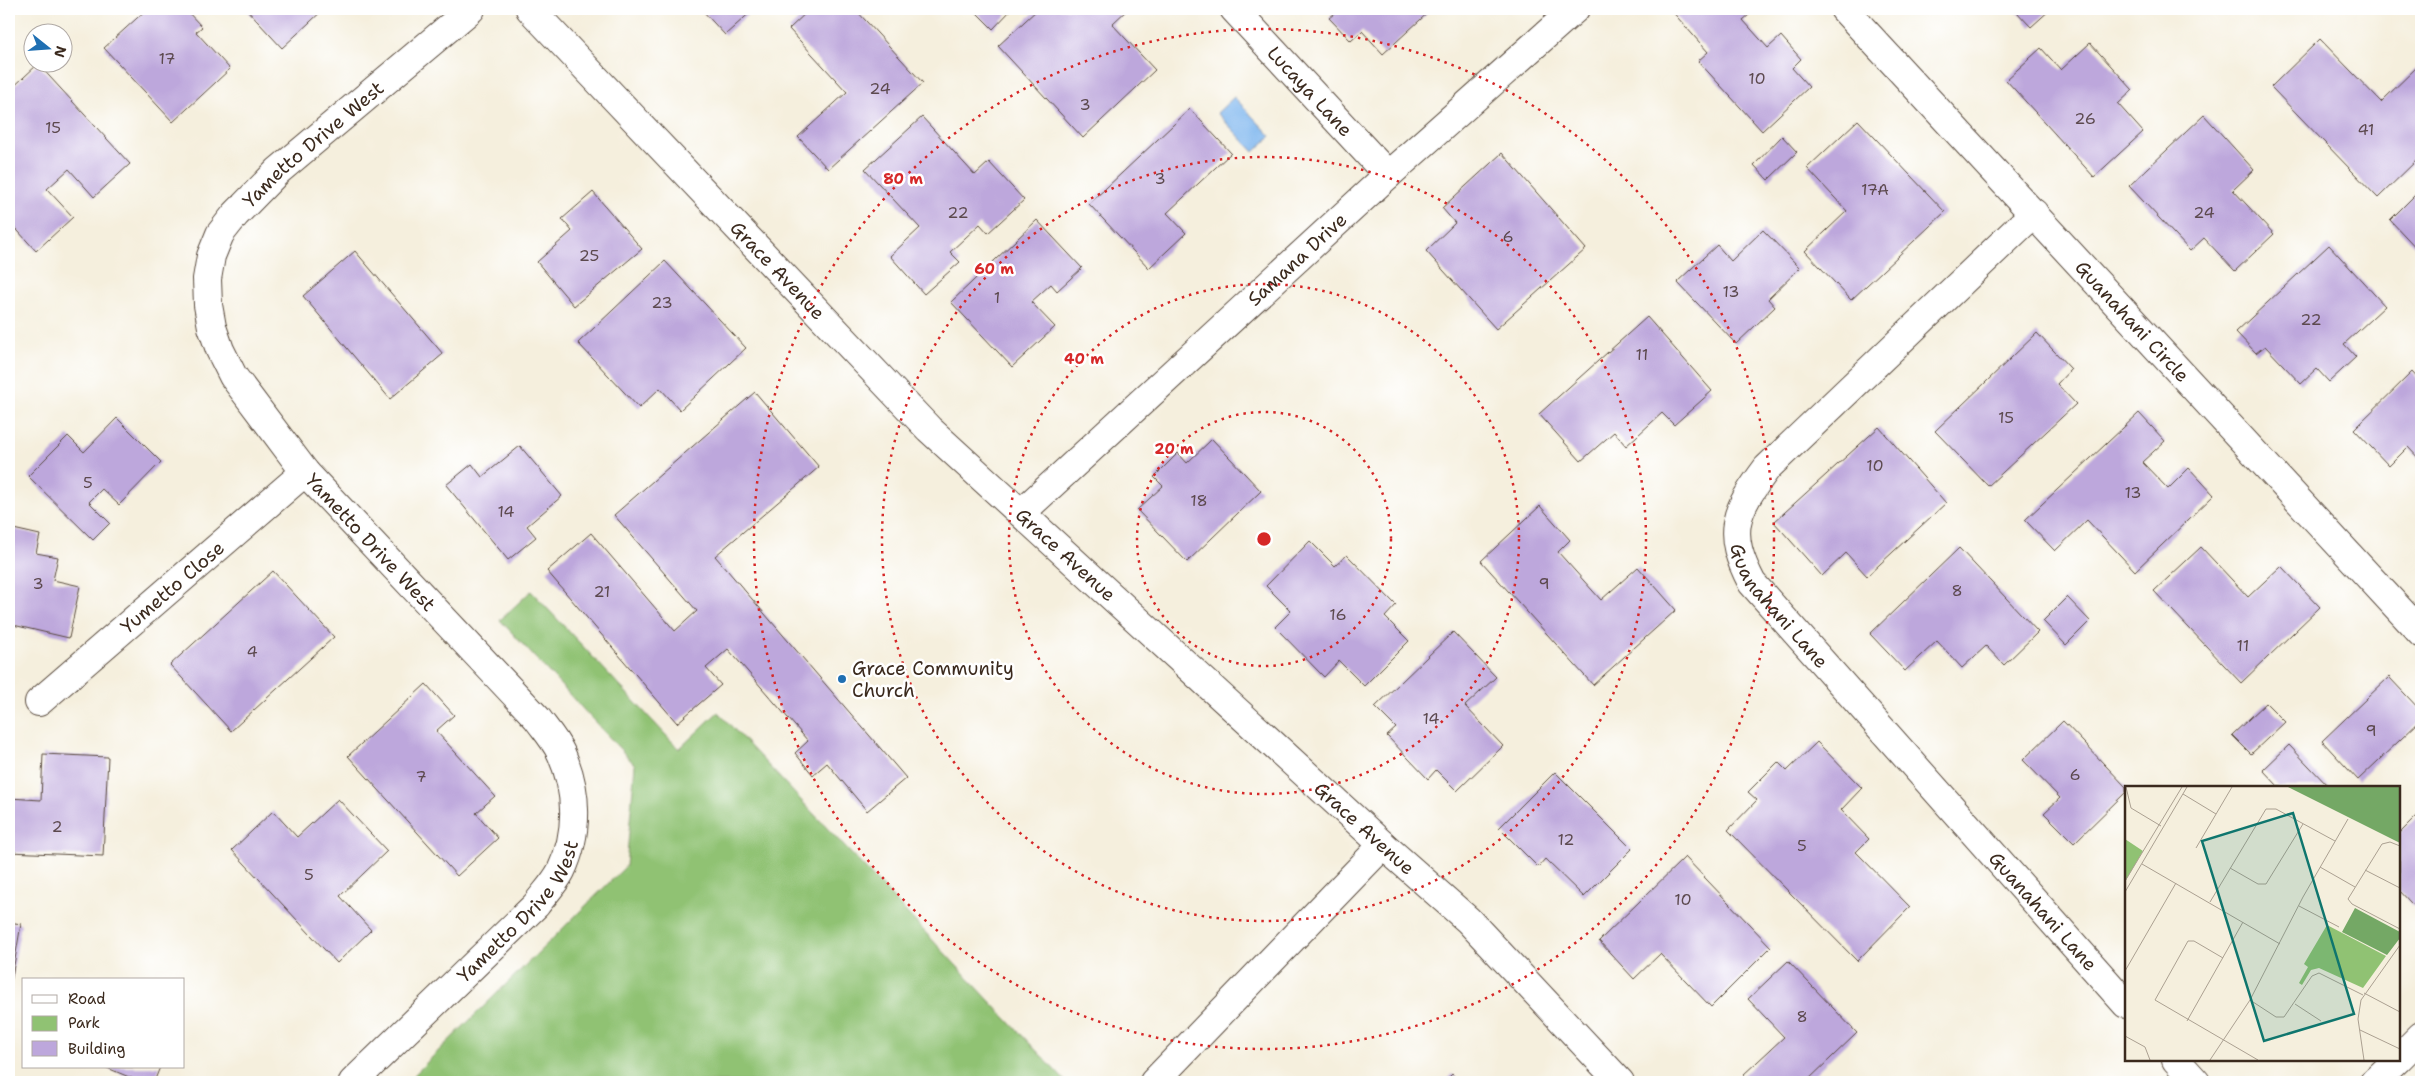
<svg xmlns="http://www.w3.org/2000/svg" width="2430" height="1091" viewBox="0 0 2430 1091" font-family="'Shantell Sans',sans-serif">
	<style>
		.green { fill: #90c273; stroke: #667648 }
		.water { fill: #7eb6ee; stroke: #5c7086 }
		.building { fill: #bda7dc }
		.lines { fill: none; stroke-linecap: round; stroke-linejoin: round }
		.minor-casing { stroke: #57483b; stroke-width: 30 }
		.minor { stroke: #fff; stroke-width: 28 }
		.ring { fill: none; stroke: #d62828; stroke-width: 2.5; stroke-dasharray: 2.5 5 }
		.poi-dot { fill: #1f6fb2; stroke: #fff; stroke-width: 2 }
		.labels { text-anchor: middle; stroke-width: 5; stroke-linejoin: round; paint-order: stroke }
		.number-label { font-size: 16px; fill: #5c494e }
		.street-label { font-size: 19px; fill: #3b2a1e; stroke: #fff }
		.poi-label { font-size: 19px; fill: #3b2a1e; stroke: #fff; text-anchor: start }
		.inset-road { fill: none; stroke: #aba091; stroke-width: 1 }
		.view { fill: #0f766e; fill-opacity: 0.15; stroke: #0f766e; stroke-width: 2.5 }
		.inset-edge { fill: none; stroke: #3b2a1e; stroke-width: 2.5 }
		.centre { fill: #d62828; stroke: #fff; stroke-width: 2.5 }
		.ring-label { font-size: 15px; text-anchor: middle; font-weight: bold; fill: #d62828; stroke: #fff; stroke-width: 5; stroke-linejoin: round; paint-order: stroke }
	</style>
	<rect width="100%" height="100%" fill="#fff"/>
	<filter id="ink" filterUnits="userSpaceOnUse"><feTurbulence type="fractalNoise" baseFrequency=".02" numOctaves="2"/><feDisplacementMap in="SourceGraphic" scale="10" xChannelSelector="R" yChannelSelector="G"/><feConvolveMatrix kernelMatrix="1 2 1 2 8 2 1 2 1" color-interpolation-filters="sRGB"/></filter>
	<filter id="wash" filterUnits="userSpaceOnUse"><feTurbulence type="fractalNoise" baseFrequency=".0096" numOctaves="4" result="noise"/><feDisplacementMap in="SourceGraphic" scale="20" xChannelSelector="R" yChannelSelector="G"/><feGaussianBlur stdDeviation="1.12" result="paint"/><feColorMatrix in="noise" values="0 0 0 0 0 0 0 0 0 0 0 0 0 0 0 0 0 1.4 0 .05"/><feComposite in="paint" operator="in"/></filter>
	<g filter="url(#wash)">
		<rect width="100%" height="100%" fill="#f5efdd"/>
		<polygon class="green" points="531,591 679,749 718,712 1066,1082 407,1082 626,866 635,765 500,620"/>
		<polygon class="water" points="1234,97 1271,136 1254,152 1217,113"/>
		<g id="blocks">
			<g class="building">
				<polygon points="147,9 185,9 202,27 196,32 230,69 173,122 104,48"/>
				<polygon points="246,9 324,9 282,48"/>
				<polygon points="704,9 754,9 725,35 702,10"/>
				<polygon points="810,9 855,9 923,83 828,169 798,137 847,92 789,29"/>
				<polygon points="973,9 1012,9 993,29"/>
				<polygon points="1038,9 1128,9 1112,24 1155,70 1083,138 998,46"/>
				<polygon points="1340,9 1432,9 1383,54 1362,31 1351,41 1329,18"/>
				<polygon points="1670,9 1756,9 1743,20 1768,48 1781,36 1801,59 1792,68 1809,87 1762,131 1698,61 1708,52"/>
				<polygon points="2014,9 2051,9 2031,27"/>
				<polygon points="2320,39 2381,102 2421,63 2421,156 2378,198 2271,87"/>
				<polygon points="2090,43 2133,90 2118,104 2143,132 2094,177 2006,80 2041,48 2061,70"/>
				<polygon points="38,64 130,164 94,197 69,169 47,189 73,217 36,251 9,221 9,91"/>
				<polygon points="1190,109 1231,153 1167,213 1186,233 1149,268 1089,204"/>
				<polygon points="2204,115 2254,170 2233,190 2274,234 2235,271 2204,238 2190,251 2129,186"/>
				<polygon points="922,117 975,175 989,162 1024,200 988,233 980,224 950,252 960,262 924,294 890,256 920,228 865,169"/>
				<polygon points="1858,120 1945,212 1851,300 1805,251 1847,211 1807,168"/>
				<polygon points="1782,136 1797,152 1768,180 1754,165"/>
				<polygon points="1502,153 1586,249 1496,329 1426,251 1455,223 1442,208"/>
				<polygon points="2421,189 2421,253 2390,220"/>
				<polygon points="593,192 642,249 574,306 537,262 572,231 562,219"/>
				<polygon points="1037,220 1082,268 1057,291 1051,284 1031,302 1055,327 1012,367 951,302"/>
				<polygon points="1763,230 1800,268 1768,299 1775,307 1736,344 1677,282 1717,245 1731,261"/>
				<polygon points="2329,245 2385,306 2344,344 2356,357 2329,382 2317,369 2301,384 2265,346 2256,353 2236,332"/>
				<polygon points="355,251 443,354 390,399 303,296"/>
				<polygon points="665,261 746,348 680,410 660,388 639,408 578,343"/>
				<polygon points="1647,317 1712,391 1674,425 1662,413 1626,446 1614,432 1581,461 1539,414"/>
				<polygon points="2037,333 2071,369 2057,384 2076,404 1988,486 1935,431"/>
				<polygon points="2412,372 2421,382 2421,461 2408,447 2389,466 2354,429"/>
				<polygon points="755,392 819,467 715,556 906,778 867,811 827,763 813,775 795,753 808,741 728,649 706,668 721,685 677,723 547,571 591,533 675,631 697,611 614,515"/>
				<polygon points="2139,413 2165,441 2142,462 2168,489 2189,468 2214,495 2135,571 2087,520 2055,551 2025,520"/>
				<polygon points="117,418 161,462 119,505 102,489 89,502 110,523 93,540 28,476 68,436 84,452"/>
				<polygon points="1879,427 1946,503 1867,576 1846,553 1822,576 1774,522"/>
				<polygon points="1212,439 1261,491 1187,562 1137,510 1163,486 1154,477 1178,453 1187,463"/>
				<polygon points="520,446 562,496 527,526 536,537 508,560 446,485 472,464 482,477"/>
				<polygon points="1540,506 1570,540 1558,552 1601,600 1638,567 1676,610 1593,685 1481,561"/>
				<polygon points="9,528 40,535 36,553 58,557 53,580 80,586 69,638 9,624"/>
				<polygon points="1310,541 1335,566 1347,555 1396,605 1385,617 1409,641 1364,686 1339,661 1324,677 1275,627 1291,611 1266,586"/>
				<polygon points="2201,547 2248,597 2281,566 2320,607 2241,683 2154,591"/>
				<polygon points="1959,548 2038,632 2004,665 1986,646 1962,668 1937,641 1905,671 1870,634"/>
				<polygon points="273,571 334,637 231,731 170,665"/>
				<polygon points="2067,597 2090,621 2066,645 2043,621"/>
				<polygon points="1453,632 1496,677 1465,706 1503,746 1457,791 1436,770 1428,779 1387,736 1396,728 1375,707"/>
				<polygon points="2389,677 2421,711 2421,720 2358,780 2322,741"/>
				<polygon points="426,684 454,715 436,731 495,796 476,813 498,838 457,876 348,756"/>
				<polygon points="2266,703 2285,722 2251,754 2232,735"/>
				<polygon points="2063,721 2126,787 2126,792 2074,843 2044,813 2060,798 2023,760"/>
				<polygon points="1817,742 1862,788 1841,810 1869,839 1856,852 1910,907 1857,961 1728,830 1757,800 1748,792 1778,762 1787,771"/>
				<polygon points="2289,745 2329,787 2279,787 2263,770"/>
				<polygon points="43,754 108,757 103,856 9,852 9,798 41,800"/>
				<polygon points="1555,772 1632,849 1584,897 1545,859 1538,867 1499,828"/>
				<polygon points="338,799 387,851 340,896 371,930 337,963 232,850 273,811 297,837"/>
				<polygon points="2421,812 2421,914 2399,890 2399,834"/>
				<polygon points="1685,857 1771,947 1711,1007 1660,954 1634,979 1599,941"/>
				<polygon points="9,922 21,924 10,989 9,988"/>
				<polygon points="1788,961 1857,1033 1806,1082 1750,1082 1743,1075 1784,1037 1748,999"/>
				<polygon points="105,1067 160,1067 154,1082 141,1082"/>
				<polygon points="1452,1074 1460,1082 1444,1082"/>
			</g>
		</g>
	</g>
	<g filter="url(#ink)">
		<use href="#blocks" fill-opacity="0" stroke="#57483b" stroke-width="1"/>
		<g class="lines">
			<g class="minor-casing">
				<g id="minor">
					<path id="s1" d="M530,9l399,420 454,416 85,75 152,162"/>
					<path id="s2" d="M1234,9l154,166"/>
					<path id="s3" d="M1844,9l577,624"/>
					<path id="s4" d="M2034,213l-267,255c-33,44 -42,64 -15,115l374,421"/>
					<path id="s5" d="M1021,513l367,-338 187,-166"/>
					<path id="s6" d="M39,702l266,-230"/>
					<polyline points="2399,1058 2421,1036"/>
					<polyline points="2176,1060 2196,1082"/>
					<path id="s7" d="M353,1082l183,-177c8,-11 19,-22 25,-34 18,-38 17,-80 0,-118 -6,-13 -16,-24 -24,-35l-232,-246 -72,-96 -13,-26 -8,-23 -4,-22 -1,-26 4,-23 9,-22 15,-19 43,-44 193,-162"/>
					<polyline points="1154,1082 1383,845"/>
					<polyline points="2374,1082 2397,1060"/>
				</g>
			</g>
			<use href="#minor" class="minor"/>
		</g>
	</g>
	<g class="ring">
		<circle cx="1264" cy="539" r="127"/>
		<circle cx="1264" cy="539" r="255"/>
		<circle cx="1264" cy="539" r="382"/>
		<circle cx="1264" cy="539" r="510"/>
	</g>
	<circle class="poi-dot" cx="842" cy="679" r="5"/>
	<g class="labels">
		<g class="number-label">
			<text x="167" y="64">17</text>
			<text x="1757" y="84">10</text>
			<text x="880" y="94">24</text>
			<text x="1085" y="110">3</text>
			<text x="2085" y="124">26</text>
			<text x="53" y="133">15</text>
			<text x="2366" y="135">41</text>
			<text x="1160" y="184">3</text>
			<text x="1875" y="195">17A</text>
			<text x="958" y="218">22</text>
			<text x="2204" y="218">24</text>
			<text x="1508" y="242">6</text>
			<text x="589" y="261">25</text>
			<text x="1731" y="297">13</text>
			<text x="997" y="303">1</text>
			<text x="662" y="308">23</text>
			<text x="2311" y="325">22</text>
			<text x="1642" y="360">11</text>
			<text x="2006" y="423">15</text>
			<text x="1875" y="471">10</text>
			<text x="88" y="488">5</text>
			<text x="2133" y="498">13</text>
			<text x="1199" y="506">18</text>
			<text x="506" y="517">14</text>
			<text x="38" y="589">3</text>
			<text x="1544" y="589">9</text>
			<text x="1957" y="596">8</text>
			<text x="602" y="597">21</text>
			<text x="1338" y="620">16</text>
			<text x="2243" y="651">11</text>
			<text x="252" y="657">4</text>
			<text x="1431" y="724">14</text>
			<text x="2371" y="736">9</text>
			<text x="2075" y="780">6</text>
			<text x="421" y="782">7</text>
			<text x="57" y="832">2</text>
			<text x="1566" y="845">12</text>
			<text x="1802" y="851">5</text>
			<text x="309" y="880">5</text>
			<text x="1683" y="905">10</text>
			<text x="1802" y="1022">8</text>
		</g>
		<g class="street-label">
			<text dy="7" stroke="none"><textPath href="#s2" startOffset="112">Lucaya Lane</textPath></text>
			<text dy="7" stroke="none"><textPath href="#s7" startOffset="1198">Yametto Drive West</textPath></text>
			<text dy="7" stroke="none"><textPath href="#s5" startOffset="375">Samana Drive</textPath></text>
			<text dy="7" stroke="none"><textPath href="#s1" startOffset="360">Grace Avenue</textPath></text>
			<text dy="7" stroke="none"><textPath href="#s3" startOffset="425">Guanahani Circle</textPath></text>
			<text transform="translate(371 542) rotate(47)" y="7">Yametto Drive West</text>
			<text dy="7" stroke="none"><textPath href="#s1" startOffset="765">Grace Avenue</textPath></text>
			<text dy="7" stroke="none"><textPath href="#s6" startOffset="176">Yumetto Close</textPath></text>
			<text dy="7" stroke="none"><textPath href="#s4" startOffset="529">Guanahani Lane</textPath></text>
			<text dy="7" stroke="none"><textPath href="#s1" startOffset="1170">Grace Avenue</textPath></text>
			<text dy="7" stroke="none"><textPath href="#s7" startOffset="239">Yametto Drive West</textPath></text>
			<text dy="7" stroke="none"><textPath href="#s4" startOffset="934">Guanahani Lane</textPath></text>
		</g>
		<g class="poi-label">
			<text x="852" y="675">Grace Community<tspan x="852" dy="22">Church</tspan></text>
		</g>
	</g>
	<g transform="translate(2125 786)">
		<rect width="275" height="275" fill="#f5efdd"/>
		<path d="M0,53l18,12 -18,31zM202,139l59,31 -23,32 -44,-20 -8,2 -9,15 -3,-2 9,-16 -4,-3z" fill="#90c273"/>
		<path d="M163,1h112v56zM230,122l45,24v6l-13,17 -45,-23z" fill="#74a865"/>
		<path class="inset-road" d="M1,1l5,21 30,18M58,8l33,20M275,60l-10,-4 -8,2 -34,55 4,5 48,25M71,62l36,-61M17,78l138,80M195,81l35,20M105,82l28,16h8l37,-60M240,84l35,18M0,95l57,-94M0,106l62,-105M85,116l56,-93h10l59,32M174,120l40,21M98,172l-29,-17h-6l-33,59 103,60M0,185l51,-88M239,207l36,19M125,214l26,17h8l28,-41 7,-3 44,22M170,218l26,17M62,235l56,-99M235,244l40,19M0,250l20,11 5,13M85,274l40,-60 53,-103 45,-78M239,274l-6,-41 3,-19 39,-55"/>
		<path class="view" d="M168,27l61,201 -90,27 -62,-200z"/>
		<rect width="275" height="275" class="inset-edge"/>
	</g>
	<circle cx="1264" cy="539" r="8" class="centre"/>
	<g class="ring-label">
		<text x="903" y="184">80 m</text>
		<text x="994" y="274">60 m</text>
		<text x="1084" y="364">40 m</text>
		<text x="1174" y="454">20 m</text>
	</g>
	<rect width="2430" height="1091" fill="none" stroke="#fff" stroke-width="30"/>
	<rect x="22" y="978" width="162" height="90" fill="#ffffff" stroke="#b1aaa5"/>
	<rect x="32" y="995" width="25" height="8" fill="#ffffff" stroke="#b1aaa5"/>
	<text x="68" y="1004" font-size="15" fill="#3b2a1e">Road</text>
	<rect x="32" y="1016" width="25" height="15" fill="#90c273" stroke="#b1aaa5"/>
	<text x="68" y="1028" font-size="15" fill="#3b2a1e">Park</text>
	<rect x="32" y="1041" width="25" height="15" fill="#bda7dc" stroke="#b1aaa5"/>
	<text x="68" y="1054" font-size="15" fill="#3b2a1e">Building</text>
	<g transform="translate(48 48) rotate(107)"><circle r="24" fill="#ffffff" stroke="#b1aaa5"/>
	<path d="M0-4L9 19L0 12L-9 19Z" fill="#1f6fb2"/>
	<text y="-8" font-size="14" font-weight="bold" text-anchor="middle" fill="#3b2a1e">N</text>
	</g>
</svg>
